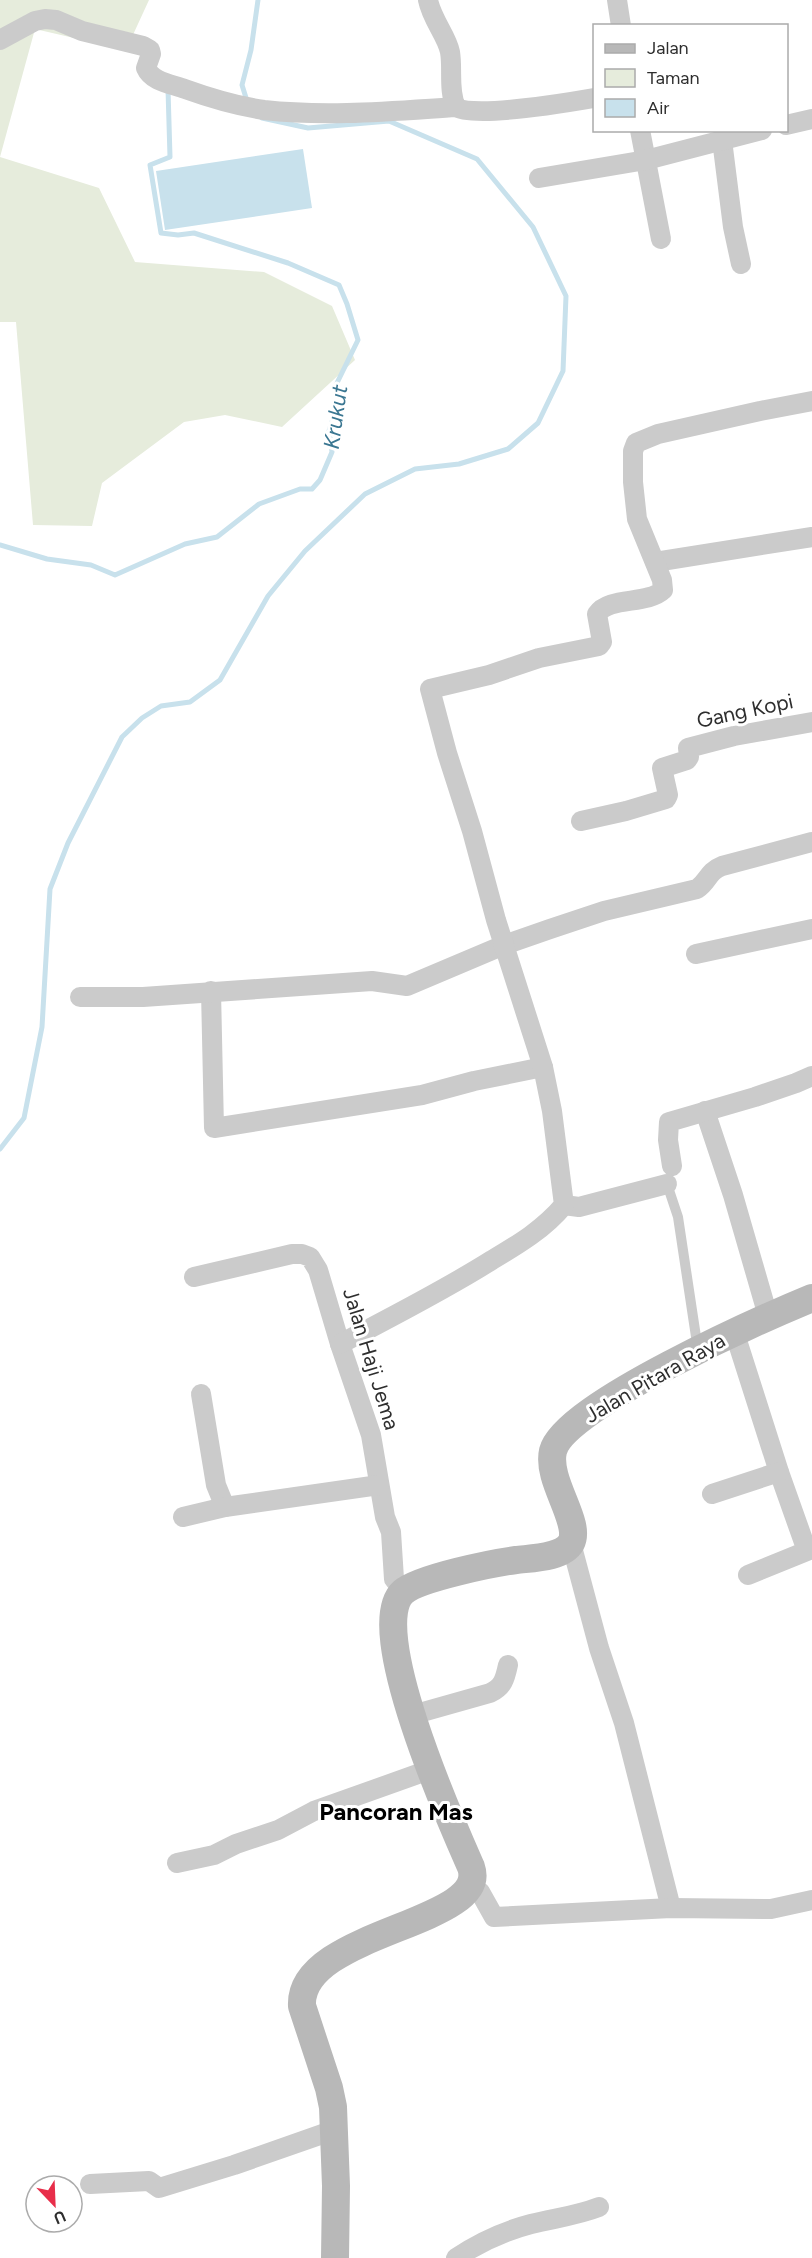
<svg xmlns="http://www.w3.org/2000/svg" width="812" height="2258" viewBox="0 0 812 2258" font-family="Figtree,sans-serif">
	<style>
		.green { fill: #e6ecdc }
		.water { fill: #c8e1ec }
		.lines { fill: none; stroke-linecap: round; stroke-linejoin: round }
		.stream { stroke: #c8e1ec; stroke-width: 5 }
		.lane { stroke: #cbcbcb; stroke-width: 10 }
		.street { stroke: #cbcbcb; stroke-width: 20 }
		.secondary { stroke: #b8b8b8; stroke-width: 28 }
		.labels { text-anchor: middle; stroke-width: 6; stroke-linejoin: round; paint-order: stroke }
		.street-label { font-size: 21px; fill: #2e2e2e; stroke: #fff }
		.water-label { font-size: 22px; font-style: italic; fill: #3b7792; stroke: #fff }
		.quarter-label { font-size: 24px; font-weight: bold; fill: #000; stroke: #fff }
	</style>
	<rect width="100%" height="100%" fill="#fff"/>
	<polygon class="green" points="0,0 149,0 126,50 35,29 0,157 99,188 135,262 264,272 332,306 355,360 282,427 225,415 184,422 102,483 92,526 33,525 16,322 0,322"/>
	<polygon class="water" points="303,149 312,208 165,230 156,171"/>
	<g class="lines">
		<g class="stream">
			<polyline points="247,101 242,85 251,50 258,0"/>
			<polyline points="0,545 47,559 91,565 115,575 185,544 217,537 259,504 300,489 312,489 320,480 332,452 329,431 338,403 335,387 358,340 347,304 339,285 288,263 194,233 178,235 161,233 150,165 170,157 168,89"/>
			<polyline points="0,1149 24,1118 42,1027 50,889 68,843 122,737 142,718 161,706 190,702 220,680 268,596 305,551 365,494 415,469 459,464 508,449 538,423 563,371 566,296 533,227 477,159 389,121 308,128 262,118"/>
		</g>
		<polyline class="lane" points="667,1184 678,1217 698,1350"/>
		<g class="street">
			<path d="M428,0c4,20 19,36 22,52 3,17 -2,39 6,55"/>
			<polyline points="617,0 621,26"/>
			<path d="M0,40l35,-19 10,-2 11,1 26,11 61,15 7,4 1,4 -5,14c6,14 26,16 39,21 25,9 52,17 79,21 64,7 128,1 192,-3 16,12 115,-5 138,-9"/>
			<polyline points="786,125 812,119"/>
			<polyline points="640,130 661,239"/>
			<polyline points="722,140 733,227 741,264"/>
			<polyline points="539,178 646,160 762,130"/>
			<polyline points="655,562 812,537"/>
			<polyline points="581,821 626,811 666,799 668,795 662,768 687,760 689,757 688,748 734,736 812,722"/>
			<polyline points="696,954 812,929"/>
			<polyline points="211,991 214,1128 422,1095 474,1081 543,1067"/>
			<path d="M80,997h63l229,-16 35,5 97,-41 46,-16 54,-18 93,-22c12,-8 10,-17 25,-23l90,-24"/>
			<polyline points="705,1111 733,1195 768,1316"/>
			<polyline points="672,1166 668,1140 669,1122 755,1097 796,1083 812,1076"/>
			<polyline points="564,1205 579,1207 667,1184"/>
			<polyline points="194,1277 292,1254 302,1254 310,1257 318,1270 340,1344 371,1435 385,1517 391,1532 394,1579 404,1592"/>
			<polyline points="734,1331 779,1472 807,1551 748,1575"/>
			<path d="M340,1344c51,-27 103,-53 152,-84 27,-16 52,-31 72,-55l-12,-94 -9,-44 -47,-147 -24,-89 -25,-78 -17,-64 59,-14 50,-17 60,-12 3,-4 -5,-28c12,-18 50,-9 66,-24l-1,-10 -25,-61 -4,-37v-31l3,-8 22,-9 102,-23 52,-10"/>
			<polyline points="201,1394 216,1485 225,1507"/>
			<polyline points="712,1494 779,1472"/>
			<polyline points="183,1517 225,1507 379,1485"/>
			<polyline points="571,1543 599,1648 624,1723 671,1908"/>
			<path d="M412,1715l78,-22c13,-6 15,-14 18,-28"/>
			<polyline points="177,1863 214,1855 236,1844 278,1830 314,1811 429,1770"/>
			<polyline points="470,1886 480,1892 494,1917 671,1908 771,1909 812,1900"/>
			<polyline points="90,2184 149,2181 159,2188 234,2165 334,2130"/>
			<path d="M456,2258c24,-16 48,-27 75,-34 24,-6 45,-8 68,-17"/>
		</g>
		<path class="secondary" d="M335,2258l1,-72 -3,-79 -4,-19 -27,-82c-4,-75 189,-81 169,-139 -19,-43 -107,-240 -68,-275 16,-14 90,-29 113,-32 15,-2 46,-2 55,-17 11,-21 -25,-62 -18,-92 11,-45 213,-134 259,-153"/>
	</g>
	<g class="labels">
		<g class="street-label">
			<text transform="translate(745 711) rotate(-12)" y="7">Gang Kopi</text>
			<text transform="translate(371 1359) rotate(73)" y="7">Jalan Haji Jema</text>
			<text transform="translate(655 1378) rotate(-30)" y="7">Jalan Pitara Raya</text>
		</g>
		<g class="water-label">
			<text transform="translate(335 417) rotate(-82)" y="8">Krukut</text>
		</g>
		<g class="quarter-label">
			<text x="396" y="1820">Pancoran Mas</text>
		</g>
	</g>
	<rect x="593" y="24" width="195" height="108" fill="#ffffff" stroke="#ababab" stroke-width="1.5"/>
	<rect x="605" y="44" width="30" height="9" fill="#b8b8b8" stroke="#ababab" stroke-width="1.5"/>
	<text x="647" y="54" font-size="18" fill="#2e2e2e">Jalan</text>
	<rect x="605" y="69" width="30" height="18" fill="#e6ecdc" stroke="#ababab" stroke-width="1.5"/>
	<text x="647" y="84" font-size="18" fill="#2e2e2e">Taman</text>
	<rect x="605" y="99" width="30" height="18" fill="#c8e1ec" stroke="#ababab" stroke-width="1.5"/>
	<text x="647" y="114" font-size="18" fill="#2e2e2e">Air</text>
	<g transform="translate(54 2204) rotate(157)"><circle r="28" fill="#ffffff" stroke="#ababab" stroke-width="1.5"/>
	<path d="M0-4.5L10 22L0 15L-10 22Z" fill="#e82e4a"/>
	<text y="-9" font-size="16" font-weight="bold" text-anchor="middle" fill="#2e2e2e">U</text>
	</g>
</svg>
